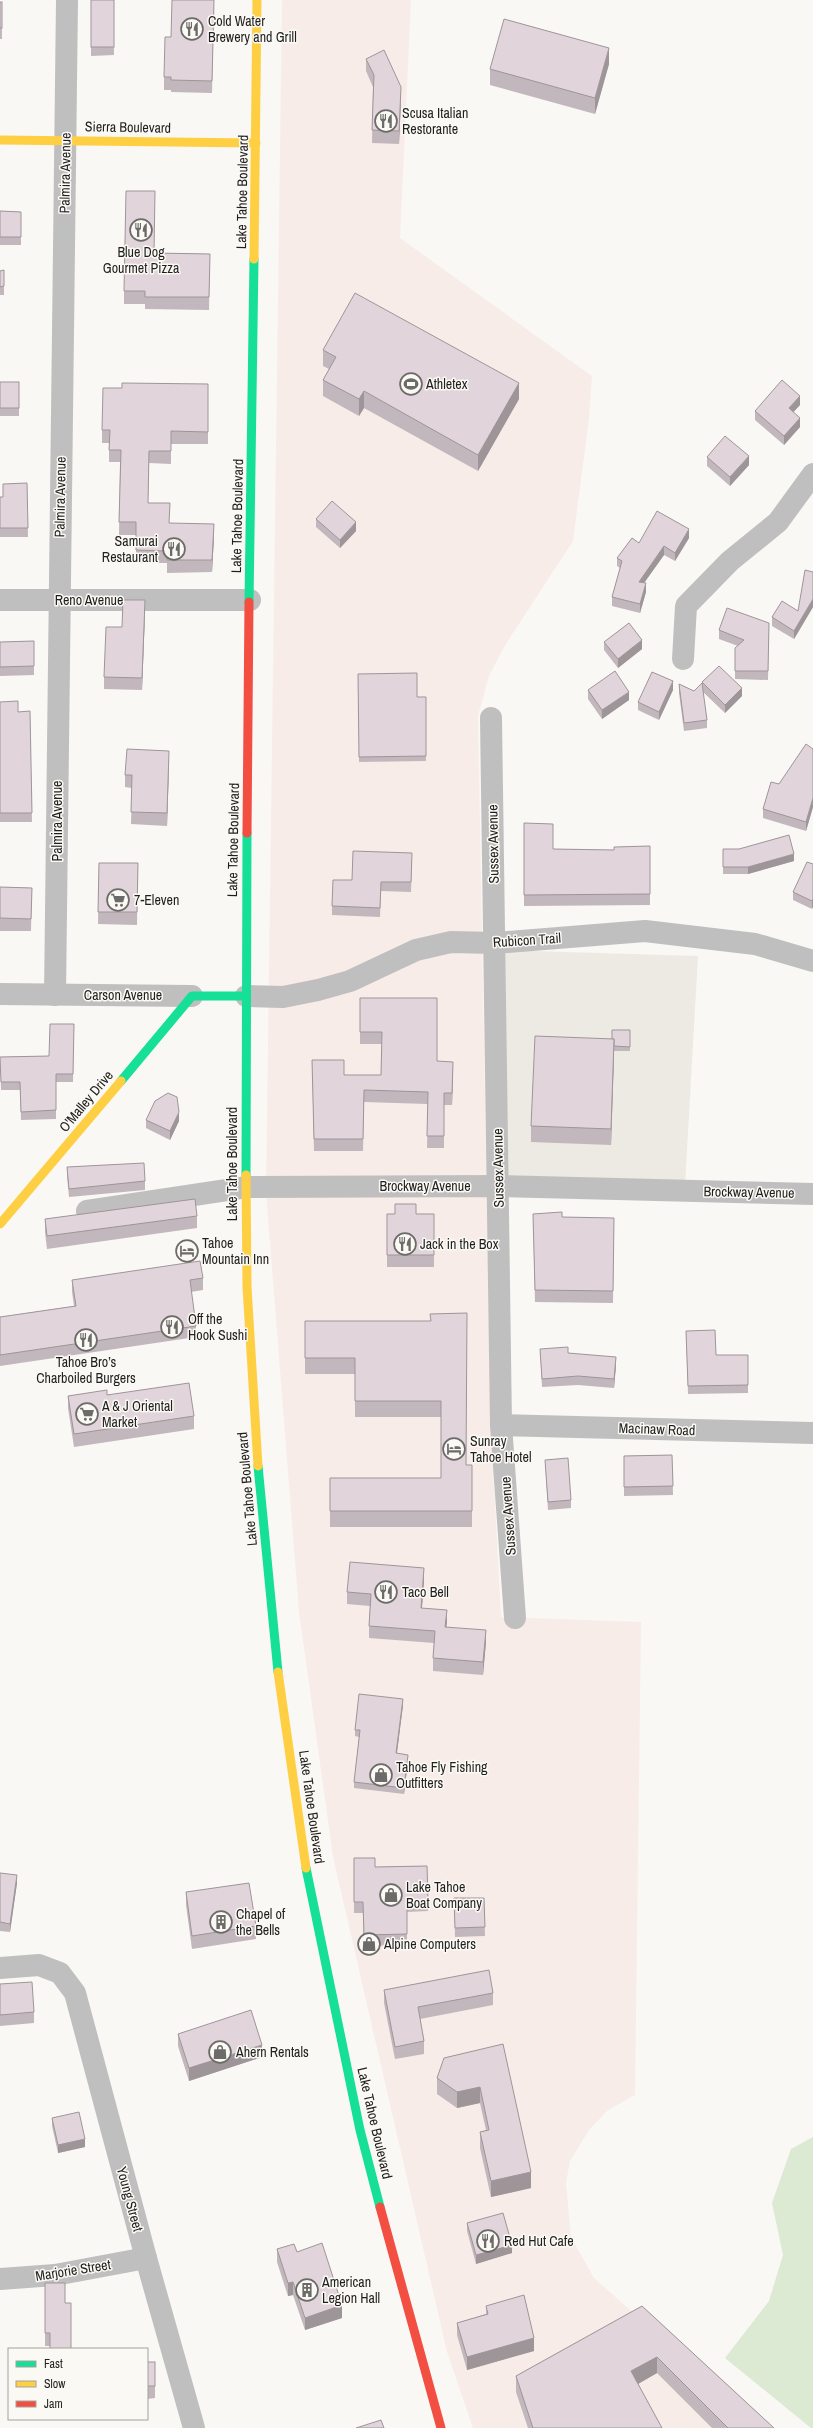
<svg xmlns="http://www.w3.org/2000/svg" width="813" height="2428" viewBox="0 0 813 2428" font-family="'Archivo Narrow',sans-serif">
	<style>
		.commercial { fill: #f8ece8 }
		.built { fill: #eceae2 }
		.green { fill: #dce9d3 }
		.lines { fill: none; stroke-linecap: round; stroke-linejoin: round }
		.street { stroke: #c0bfbf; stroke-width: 22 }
		.fast { stroke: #16e098; stroke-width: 9 }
		.slow { stroke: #ffcf43; stroke-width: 9 }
		.jam { stroke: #f24e42; stroke-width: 9 }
		.wall { fill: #c2b7bc }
		.shaded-wall { fill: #9e9599 }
		.building { fill: #e1d5db; stroke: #9e9599 }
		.labels { text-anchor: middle; stroke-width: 3; stroke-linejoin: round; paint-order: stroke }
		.poi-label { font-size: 14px; fill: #201f1e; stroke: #faf9f4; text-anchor: start }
		.street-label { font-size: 14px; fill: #201f1e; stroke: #faf9f4 }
	</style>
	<rect width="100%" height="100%" fill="#f9f8f5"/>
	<polygon class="commercial" points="282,0 411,0 400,238 592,376 589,419 573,541 504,647 489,676 478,716 491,1428 501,1617 641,1622 635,2095 608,2110 589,2130 570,2161 566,2183 571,2237 594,2278 763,2428 473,2428 447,2352 333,1857 299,1612 266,1192"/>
	<polygon class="built" points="501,950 698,956 685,1185 503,1181"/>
	<polygon class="green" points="813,2137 813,2428 811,2428 725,2358 769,2301 783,2255 772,2203 791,2149"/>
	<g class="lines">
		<g class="street">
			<polyline points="0,600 250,600"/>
			<polyline points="683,659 686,606 730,561 778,522 813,474"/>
			<polyline points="491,718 501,1425 515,1618"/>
			<polyline points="0,994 192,996"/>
			<polyline points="55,995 67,0"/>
			<polyline points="246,996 283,997 318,990 350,981 416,950 451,942 495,943 645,931 755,944 813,961"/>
			<polyline points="87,1211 247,1187 498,1186 813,1194"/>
			<polyline points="501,1425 813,1433"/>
			<polyline points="0,1968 39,1965 60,1973 75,1993 146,2258 194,2428"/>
			<polyline points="0,2279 55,2275 146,2258"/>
		</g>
		<g class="fast">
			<polyline points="249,602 254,259"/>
			<polyline points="121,1081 192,996 246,996"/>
			<polyline points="246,1175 247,833"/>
			<polyline points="258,1466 278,1672"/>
			<polyline points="306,1868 360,2130 380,2207"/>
		</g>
		<g class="slow">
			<polyline points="0,140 256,143"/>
			<polyline points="254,259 257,0"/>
			<polyline points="246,1175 247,1287 258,1466"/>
			<polyline points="0,1224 121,1081"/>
			<polyline points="278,1672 306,1868"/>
		</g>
		<g class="jam">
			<polyline points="247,833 249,602"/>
			<polyline points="380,2207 441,2428"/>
		</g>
	</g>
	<g class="wall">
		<polygon points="91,0 114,0 114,55 91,56"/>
		<polygon points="214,0 212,93 171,92 171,90 164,90 164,77 171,37"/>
		<rect x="0" y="2" width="2" height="37"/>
		<polygon points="366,59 401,99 399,144 372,143 373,87 366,71"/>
		<polygon points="609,64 595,114 490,85 490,69"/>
		<polygon points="0,211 21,212 21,245 0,245"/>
		<polygon points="154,253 210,254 209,310 145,309 145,304 124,304 124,291"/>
		<polygon points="4,270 4,295 0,295 0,271"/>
		<polygon points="323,350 519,399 478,471 364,408 359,416 323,396 323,380 329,369 323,366"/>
		<rect x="0" y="382" width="19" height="34"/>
		<polygon points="208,384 208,444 171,444 171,464 149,463 148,503 169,523 214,536 212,572 167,573 167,563 136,563 136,535 119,535 120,462 109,462 109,443 102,443 102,430 122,388"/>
		<polygon points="800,405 793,412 800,427 784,445 755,420 755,411"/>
		<polygon points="707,457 749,465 730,486 707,466"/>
		<polygon points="27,483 28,537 0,537 0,497 3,497"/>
		<polygon points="316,519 356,531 340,548 316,527"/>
		<polygon points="689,538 675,561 664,555 644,583 646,592 640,613 612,606 612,597 620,568 617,566 617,558 639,543"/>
		<polygon points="813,572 813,607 794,639 772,626 772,617 798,611"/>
		<polygon points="145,612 142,690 104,689 104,677 122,627"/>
		<polygon points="769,623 768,680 735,679 735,648 738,646 719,639 719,630"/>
		<polygon points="34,641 34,675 0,676 0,642"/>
		<polygon points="604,642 642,649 618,668 604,650"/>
		<polygon points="358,674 417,697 426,697 426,761 359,762"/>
		<polygon points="702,682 742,696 725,713 703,692 707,720 707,728 684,731 679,693 679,684 694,691 702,685"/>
		<polygon points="588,690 629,700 602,719 588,699"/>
		<polygon points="673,690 659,720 638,710 638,702"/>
		<polygon points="0,702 18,712 30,711 32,822 0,822"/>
		<polygon points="813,749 813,807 806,831 763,818 763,809 779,784"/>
		<polygon points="169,763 167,826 131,824 132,788 125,787 125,775"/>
		<polygon points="524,823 553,849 614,850 650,846 650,905 524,906"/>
		<polygon points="723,849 794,861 748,874 723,874"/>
		<polygon points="412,862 411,892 381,891 380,917 332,915 332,906 352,880"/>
		<polygon points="99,863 138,863 137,925 98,924"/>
		<polygon points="813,864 812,909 793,900 793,892"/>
		<polygon points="0,887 32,888 31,931 0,931"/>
		<polygon points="360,998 437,1061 453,1074 452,1105 444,1105 444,1148 427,1148 428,1104 364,1102 363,1151 314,1151 312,1060 344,1075 381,1075 382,1044 360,1044"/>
		<polygon points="74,1024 73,1082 56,1082 56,1119 21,1120 20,1090 1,1090 0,1057 49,1056"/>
		<polygon points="630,1030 630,1051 614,1051 611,1145 531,1142 531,1126 612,1039"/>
		<polygon points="146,1120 179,1121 170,1140 146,1128"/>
		<polygon points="67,1167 145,1181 145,1190 69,1197 67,1176"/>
		<rect x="387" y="1214" width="47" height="53"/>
		<polygon points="533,1214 562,1217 614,1218 613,1303 535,1302"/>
		<polygon points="197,1216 197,1228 47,1249 45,1232 45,1219"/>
		<polygon points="203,1278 203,1290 191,1292 196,1326 196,1337 0,1366 0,1317 74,1306 72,1292 72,1280"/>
		<polygon points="305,1321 430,1321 466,1465 472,1465 472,1527 330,1527 330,1478 441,1478 441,1417 355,1417 355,1374 305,1374"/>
		<polygon points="686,1331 716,1355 748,1355 748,1393 688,1394"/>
		<polygon points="540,1349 568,1353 616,1365 614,1388 578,1385 542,1387"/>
		<polygon points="107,1395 194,1416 194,1429 74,1447 68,1408 68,1396"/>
		<polygon points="672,1455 673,1495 624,1496 624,1456"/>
		<polygon points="545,1460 571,1500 571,1508 548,1510"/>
		<polygon points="424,1580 422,1608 447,1622 446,1627 486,1642 483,1675 433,1671 433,1658 434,1643 369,1638 369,1626 370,1606 347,1604 347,1592"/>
		<polygon points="403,1705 397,1753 408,1761 404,1794 354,1788 354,1782 359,1737 355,1736 355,1730"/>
		<polygon points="354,1858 375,1867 427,1866 428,1911 407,1912 407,1945 364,1946 363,1913 354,1913"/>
		<polygon points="0,1873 17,1883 10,1932 0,1931"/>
		<polygon points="186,1892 256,1926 256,1939 192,1949 186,1905"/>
		<polygon points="454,1898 484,1898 485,1936 455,1937"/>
		<polygon points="0,1984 34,2012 34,2023 0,2026"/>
		<polygon points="384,1990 493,1993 493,2005 420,2019 424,2041 424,2054 395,2059 384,2003"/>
		<polygon points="178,2034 262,2057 189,2081 178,2046"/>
		<polygon points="503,2044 531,2188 491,2197 480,2148 480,2132 486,2130 480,2103 457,2108 437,2094 437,2078"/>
		<polygon points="52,2118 85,2147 58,2153 52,2126"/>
		<polygon points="467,2223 512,2253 476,2264 467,2231"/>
		<polygon points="277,2249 297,2252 342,2318 305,2330 293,2295 288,2296 277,2262"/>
		<polygon points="45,2283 65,2303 50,2346 45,2346"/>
		<polygon points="486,2306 534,2351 467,2370 457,2335 457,2323 486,2314"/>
		<polygon points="642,2306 774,2428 712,2428 657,2373 638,2384 662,2428 528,2428 516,2392 516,2376"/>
		<polygon points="147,2362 155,2362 155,2398 147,2399"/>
	</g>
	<g class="shaded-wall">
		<polygon points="609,48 609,64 595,114 595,98"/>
		<polygon points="401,87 401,99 399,144 399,131"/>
		<polygon points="519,383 519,399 478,471 478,455"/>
		<polygon points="364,391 364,408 359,416 359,399"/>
		<polygon points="800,396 800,405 789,417 789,408"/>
		<polygon points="800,418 800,427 784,445 784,436"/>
		<polygon points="749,456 749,465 730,486 730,477"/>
		<polygon points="356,522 356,531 340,548 340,540"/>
		<polygon points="214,524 214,536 212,572 212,560"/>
		<polygon points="689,529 689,538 675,561 675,553"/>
		<polygon points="664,546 664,555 639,590 639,582"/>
		<polygon points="646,583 646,592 640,613 640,604"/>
		<polygon points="813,599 813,607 794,639 794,631"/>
		<polygon points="145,600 145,612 142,690 142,678"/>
		<polygon points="642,640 642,649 618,668 618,659"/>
		<polygon points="673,681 673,690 659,720 659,712"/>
		<polygon points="742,688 742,696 725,713 725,705"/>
		<polygon points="629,692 629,700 602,719 602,710"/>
		<polygon points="169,751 169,763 167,826 167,813"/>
		<polygon points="813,798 813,807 806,831 806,822"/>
		<polygon points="794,854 794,861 748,874 748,867"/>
		<polygon points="813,899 813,907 812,909 812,901"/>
		<polygon points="614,1039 614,1055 611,1145 611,1129"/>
		<polygon points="453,1062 453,1074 452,1105 452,1093"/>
		<polygon points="179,1112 179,1121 170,1140 170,1131"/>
		<polygon points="616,1357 616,1365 614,1388 614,1379"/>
		<polygon points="424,1568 424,1580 421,1620 421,1608"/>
		<polygon points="447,1610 447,1622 445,1639 445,1627"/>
		<polygon points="486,1630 486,1642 483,1675 483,1662"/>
		<polygon points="403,1699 403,1705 396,1760 396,1753"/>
		<polygon points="408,1755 408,1761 404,1794 404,1788"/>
		<polygon points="17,1875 17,1883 10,1932 10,1924"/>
		<polygon points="262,2045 262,2057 189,2081 189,2068"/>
		<polygon points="480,2087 480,2103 457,2108 457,2092"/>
		<polygon points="85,2139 85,2147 58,2153 58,2145"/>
		<polygon points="531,2172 531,2188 491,2197 491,2181"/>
		<polygon points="512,2245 512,2253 476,2264 476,2255"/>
		<polygon points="293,2282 293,2295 288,2296 288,2283"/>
		<polygon points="342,2305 342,2318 305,2330 305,2318"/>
		<polygon points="534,2338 534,2351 467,2370 467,2357"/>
		<polygon points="657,2357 657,2373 631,2388 631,2371"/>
	</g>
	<g class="building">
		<rect x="91" y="0" width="23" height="47"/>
		<polygon points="172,0 214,0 212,81 171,80 171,77 164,77 165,37 171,37"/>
		<rect x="0" y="2" width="2" height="26"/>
		<polygon points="504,19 609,48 595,98 490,69"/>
		<polygon points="384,50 401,87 399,131 372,130 374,75 366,59"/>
		<polygon points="126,191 155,191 154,253 210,254 209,297 145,297 145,291 124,291"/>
		<polygon points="0,211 21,212 21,237 0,237"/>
		<polygon points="4,270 4,286 0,287 0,271"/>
		<polygon points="355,293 519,383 478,455 364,391 359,399 323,380 336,357 323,350"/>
		<polygon points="782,380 800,396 789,408 800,418 784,436 755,411"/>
		<rect x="0" y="382" width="19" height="26"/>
		<polygon points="122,383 208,384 208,432 171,431 171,451 149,451 148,503 170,503 169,523 214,524 212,560 167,560 167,551 136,550 136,522 119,522 121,450 109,450 110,430 102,430 103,388 122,388"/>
		<polygon points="725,436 749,456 730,477 707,457"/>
		<polygon points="27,483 28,528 0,528 0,497 3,497 3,484"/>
		<polygon points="332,501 356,522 340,540 316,519"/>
		<polygon points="657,511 689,529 675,553 664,546 639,582 646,583 640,604 612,597 622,561 617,558 632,538 639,543"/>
		<polygon points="805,570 813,572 813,599 794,631 772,617 782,601 798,611"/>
		<polygon points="123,600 145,600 142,678 104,677 106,627 122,627"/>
		<polygon points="727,608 769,623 768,671 735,671 735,648 744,640 719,630"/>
		<polygon points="629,623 642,640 618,659 604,642"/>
		<polygon points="34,641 34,666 0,667 0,642"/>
		<polygon points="719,666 742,688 725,705 702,682"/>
		<polygon points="615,671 629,692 602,710 588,690"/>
		<polygon points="652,672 673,681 659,712 638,702"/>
		<polygon points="417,673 417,697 426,697 426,756 359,757 358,674"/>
		<polygon points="702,683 707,720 684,723 679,684 694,691"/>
		<polygon points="18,701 18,712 30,711 32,813 0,813 0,702"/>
		<polygon points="806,744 813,749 813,798 806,822 763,809 771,782 779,784"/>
		<polygon points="127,749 169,751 167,813 131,812 132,775 125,775"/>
		<polygon points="524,823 553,824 553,849 614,850 614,847 650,846 650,894 524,895"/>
		<polygon points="789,835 794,854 748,867 723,867 723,849 739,849"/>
		<polygon points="353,851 412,853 411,882 381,882 380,908 332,906 333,880 352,880"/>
		<polygon points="807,862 813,864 813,899 812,901 793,892"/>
		<polygon points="99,863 138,863 137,912 98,912"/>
		<polygon points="0,887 32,888 31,919 0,918"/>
		<polygon points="360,998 437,998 437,1061 453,1062 452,1093 444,1093 444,1136 427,1136 428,1092 364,1090 363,1139 314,1139 312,1060 344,1060 344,1075 381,1075 382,1032 360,1032"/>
		<polygon points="50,1024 74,1024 73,1074 56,1074 56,1110 21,1112 20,1082 1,1082 0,1057 49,1056"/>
		<polygon points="612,1030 630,1030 630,1047 614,1046 614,1039 612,1039"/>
		<polygon points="535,1036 614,1039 611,1129 531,1126"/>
		<polygon points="168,1093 177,1097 179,1112 170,1131 146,1120 155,1101"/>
		<polygon points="144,1163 145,1181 69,1189 67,1167"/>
		<polygon points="195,1199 197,1216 47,1236 45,1219"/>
		<polygon points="395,1204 416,1204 416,1214 434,1214 434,1255 387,1255 387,1214 395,1214"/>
		<polygon points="562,1212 562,1217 614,1218 613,1291 535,1290 533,1214"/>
		<polygon points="200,1261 203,1278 190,1280 196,1326 0,1355 0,1317 76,1306 72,1280"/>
		<polygon points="467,1313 466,1465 472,1465 472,1511 330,1511 330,1478 441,1478 441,1401 355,1401 355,1358 305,1358 305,1321 431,1321 430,1314"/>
		<polygon points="715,1330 716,1355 748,1355 748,1385 688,1386 686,1331"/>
		<polygon points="568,1347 568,1353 616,1357 614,1379 578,1376 542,1379 540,1349"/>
		<polygon points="189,1383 194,1416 74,1434 68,1396 107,1390 107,1395"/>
		<polygon points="672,1455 673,1486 624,1487 624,1456"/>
		<polygon points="568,1458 571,1500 548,1502 545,1460"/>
		<polygon points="350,1562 424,1568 421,1608 447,1610 445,1627 486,1630 483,1662 433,1658 435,1631 369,1626 371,1594 347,1592"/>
		<polygon points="359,1694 403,1699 396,1753 408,1755 404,1788 354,1782 360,1730 355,1730"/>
		<polygon points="354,1858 375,1858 375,1867 427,1866 428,1900 407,1901 407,1934 364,1935 363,1902 354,1902"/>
		<polygon points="0,1873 17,1875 10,1924 0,1922"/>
		<polygon points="249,1883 256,1926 192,1936 186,1892"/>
		<polygon points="454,1898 484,1898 485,1927 455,1928"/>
		<polygon points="489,1970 493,1993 418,2007 424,2041 395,2047 384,1990"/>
		<polygon points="32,1982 34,2012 0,2015 0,1984"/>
		<polygon points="251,2010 262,2045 189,2068 178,2034"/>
		<polygon points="503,2044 531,2172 491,2181 480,2132 489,2130 480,2087 457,2092 437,2078 444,2058"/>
		<polygon points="79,2112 85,2139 58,2145 52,2118"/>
		<polygon points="503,2213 512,2245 476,2255 467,2223"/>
		<polygon points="322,2243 342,2305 305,2318 293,2282 288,2283 277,2249 294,2244 297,2252"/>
		<polygon points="45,2283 65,2283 65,2303 71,2303 71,2349 50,2349 50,2333 45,2333"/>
		<polygon points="524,2295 534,2338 467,2357 457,2323 488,2314 486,2306"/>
		<polygon points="642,2306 774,2428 728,2428 657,2357 631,2371 662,2428 533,2428 516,2376"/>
		<rect x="147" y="2362" width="8" height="24"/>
		<polygon points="381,2420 384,2428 356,2428"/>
	</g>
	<defs>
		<g id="restaurant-ring" transform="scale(1.15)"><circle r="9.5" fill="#faf9f4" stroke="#6c6b69" stroke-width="1.5"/><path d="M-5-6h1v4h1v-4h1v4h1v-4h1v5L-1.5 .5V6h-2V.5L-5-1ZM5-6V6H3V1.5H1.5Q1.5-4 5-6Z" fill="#6c6b69"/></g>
		<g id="stadium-ring" transform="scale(1.15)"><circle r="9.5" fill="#faf9f4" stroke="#6c6b69" stroke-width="1.5"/><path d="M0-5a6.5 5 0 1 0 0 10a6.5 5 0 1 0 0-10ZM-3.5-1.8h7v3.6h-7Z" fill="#6c6b69"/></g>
		<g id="supermarket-ring" transform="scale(1.15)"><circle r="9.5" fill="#faf9f4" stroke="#6c6b69" stroke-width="1.5"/><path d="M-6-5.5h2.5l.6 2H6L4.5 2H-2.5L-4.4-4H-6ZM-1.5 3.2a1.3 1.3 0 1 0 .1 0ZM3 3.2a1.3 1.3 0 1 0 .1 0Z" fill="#6c6b69"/></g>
		<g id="hotel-ring" transform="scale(1.15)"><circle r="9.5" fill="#faf9f4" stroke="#6c6b69" stroke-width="1.5"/><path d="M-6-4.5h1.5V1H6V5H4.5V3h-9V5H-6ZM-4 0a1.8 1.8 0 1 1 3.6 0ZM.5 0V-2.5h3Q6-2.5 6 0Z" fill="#6c6b69"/></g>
		<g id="shop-ring" transform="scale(1.15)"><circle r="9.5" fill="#faf9f4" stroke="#6c6b69" stroke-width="1.5"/><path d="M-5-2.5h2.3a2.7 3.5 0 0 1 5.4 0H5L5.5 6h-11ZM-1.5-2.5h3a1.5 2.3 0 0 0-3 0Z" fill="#6c6b69"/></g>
		<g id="building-ring" transform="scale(1.15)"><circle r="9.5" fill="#faf9f4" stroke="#6c6b69" stroke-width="1.5"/><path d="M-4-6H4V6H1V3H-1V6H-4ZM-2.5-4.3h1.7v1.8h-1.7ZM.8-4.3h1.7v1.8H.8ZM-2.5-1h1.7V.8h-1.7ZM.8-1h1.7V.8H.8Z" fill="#6c6b69"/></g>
	</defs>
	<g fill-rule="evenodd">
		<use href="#restaurant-ring" x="192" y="29"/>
		<use href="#restaurant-ring" x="386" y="121"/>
		<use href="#restaurant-ring" x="141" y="230"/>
		<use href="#stadium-ring" x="411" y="384"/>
		<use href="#restaurant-ring" x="174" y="549"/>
		<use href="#supermarket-ring" x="118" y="900"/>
		<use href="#restaurant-ring" x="405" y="1244"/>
		<use href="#hotel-ring" x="187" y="1251"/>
		<use href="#restaurant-ring" x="172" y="1327"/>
		<use href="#restaurant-ring" x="86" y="1340"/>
		<use href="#supermarket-ring" x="87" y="1414"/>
		<use href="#hotel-ring" x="454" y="1449"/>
		<use href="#restaurant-ring" x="386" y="1592"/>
		<use href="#shop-ring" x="381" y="1775"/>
		<use href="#shop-ring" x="391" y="1895"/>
		<use href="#building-ring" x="221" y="1922"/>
		<use href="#shop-ring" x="369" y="1944"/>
		<use href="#shop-ring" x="220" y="2052"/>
		<use href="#restaurant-ring" x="488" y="2241"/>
		<use href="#building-ring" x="307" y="2290"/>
	</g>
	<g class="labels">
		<g class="poi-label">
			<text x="208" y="26">Cold Water<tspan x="208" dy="16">Brewery and Grill</tspan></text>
			<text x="402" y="118">Scusa Italian<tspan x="402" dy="16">Restorante</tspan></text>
			<text x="141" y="257" text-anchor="middle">Blue Dog<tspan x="141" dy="16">Gourmet Pizza</tspan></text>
			<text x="426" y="389">Athletex</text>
			<text x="158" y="546" text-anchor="end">Samurai<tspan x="158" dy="16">Restaurant</tspan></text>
			<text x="134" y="905">7-Eleven</text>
			<text x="202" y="1248">Tahoe<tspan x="202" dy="16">Mountain Inn</tspan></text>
			<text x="420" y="1249">Jack in the Box</text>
			<text x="188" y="1324">Off the<tspan x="188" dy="16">Hook Sushi</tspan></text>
			<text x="86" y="1367" text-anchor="middle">Tahoe Bro’s<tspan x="86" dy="16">Charboiled Burgers</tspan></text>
			<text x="102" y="1411">A &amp; J Oriental<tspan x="102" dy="16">Market</tspan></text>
			<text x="470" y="1446">Sunray<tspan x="470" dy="16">Tahoe Hotel</tspan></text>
			<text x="402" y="1597">Taco Bell</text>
			<text x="396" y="1772">Tahoe Fly Fishing<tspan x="396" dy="16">Outfitters</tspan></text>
			<text x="406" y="1892">Lake Tahoe<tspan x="406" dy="16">Boat Company</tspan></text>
			<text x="236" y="1919">Chapel of<tspan x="236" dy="16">the Bells</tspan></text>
			<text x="384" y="1949">Alpine Computers</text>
			<text x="236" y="2057">Ahern Rentals</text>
			<text x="504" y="2246">Red Hut Cafe</text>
			<text x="322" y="2287">American<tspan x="322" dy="16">Legion Hall</tspan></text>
		</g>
		<g class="street-label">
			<text transform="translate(128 127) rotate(1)" y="5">Sierra Boulevard</text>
			<text transform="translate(65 173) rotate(-89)" y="5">Palmira Avenue</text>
			<text transform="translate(242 192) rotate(-89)" y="5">Lake Tahoe Boulevard</text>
			<text transform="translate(60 497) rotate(-89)" y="5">Palmira Avenue</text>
			<text transform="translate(237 516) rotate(-89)" y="5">Lake Tahoe Boulevard</text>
			<text x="89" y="605">Reno Avenue</text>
			<text transform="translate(57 821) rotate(-90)" y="5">Palmira Avenue</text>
			<text transform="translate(233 840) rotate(-89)" y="5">Lake Tahoe Boulevard</text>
			<text transform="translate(493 844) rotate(-91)" y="5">Sussex Avenue</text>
			<text transform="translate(527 940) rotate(-4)" y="5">Rubicon Trail</text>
			<text x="123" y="1000">Carson Avenue</text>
			<text transform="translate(86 1101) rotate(-50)" y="5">O'Malley Drive</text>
			<text transform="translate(232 1164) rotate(-90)" y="5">Lake Tahoe Boulevard</text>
			<text transform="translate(498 1168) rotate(-91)" y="5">Sussex Avenue</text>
			<text x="425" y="1191">Brockway Avenue</text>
			<text transform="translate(749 1192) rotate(1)" y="5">Brockway Avenue</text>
			<text transform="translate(657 1429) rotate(2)" y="5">Macinaw Road</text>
			<text transform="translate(247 1489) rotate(-95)" y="5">Lake Tahoe Boulevard</text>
			<text transform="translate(508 1516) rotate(-94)" y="5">Sussex Avenue</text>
			<text transform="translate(312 1807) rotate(82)" y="5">Lake Tahoe Boulevard</text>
			<text transform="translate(375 2123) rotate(77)" y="5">Lake Tahoe Boulevard</text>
			<text transform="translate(130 2199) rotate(75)" y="5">Young Street</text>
			<text transform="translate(73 2270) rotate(-9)" y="5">Marjorie Street</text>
		</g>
	</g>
	<rect x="8" y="2348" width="140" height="72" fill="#faf9f4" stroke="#a3a29e"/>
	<rect x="16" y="2361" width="20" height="6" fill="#16e098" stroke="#a3a29e"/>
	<text x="44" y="2368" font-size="12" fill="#201f1e">Fast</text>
	<rect x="16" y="2381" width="20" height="6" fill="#ffcf43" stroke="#a3a29e"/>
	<text x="44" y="2388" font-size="12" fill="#201f1e">Slow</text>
	<rect x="16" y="2401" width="20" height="6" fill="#f24e42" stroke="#a3a29e"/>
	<text x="44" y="2408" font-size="12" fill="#201f1e">Jam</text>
</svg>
